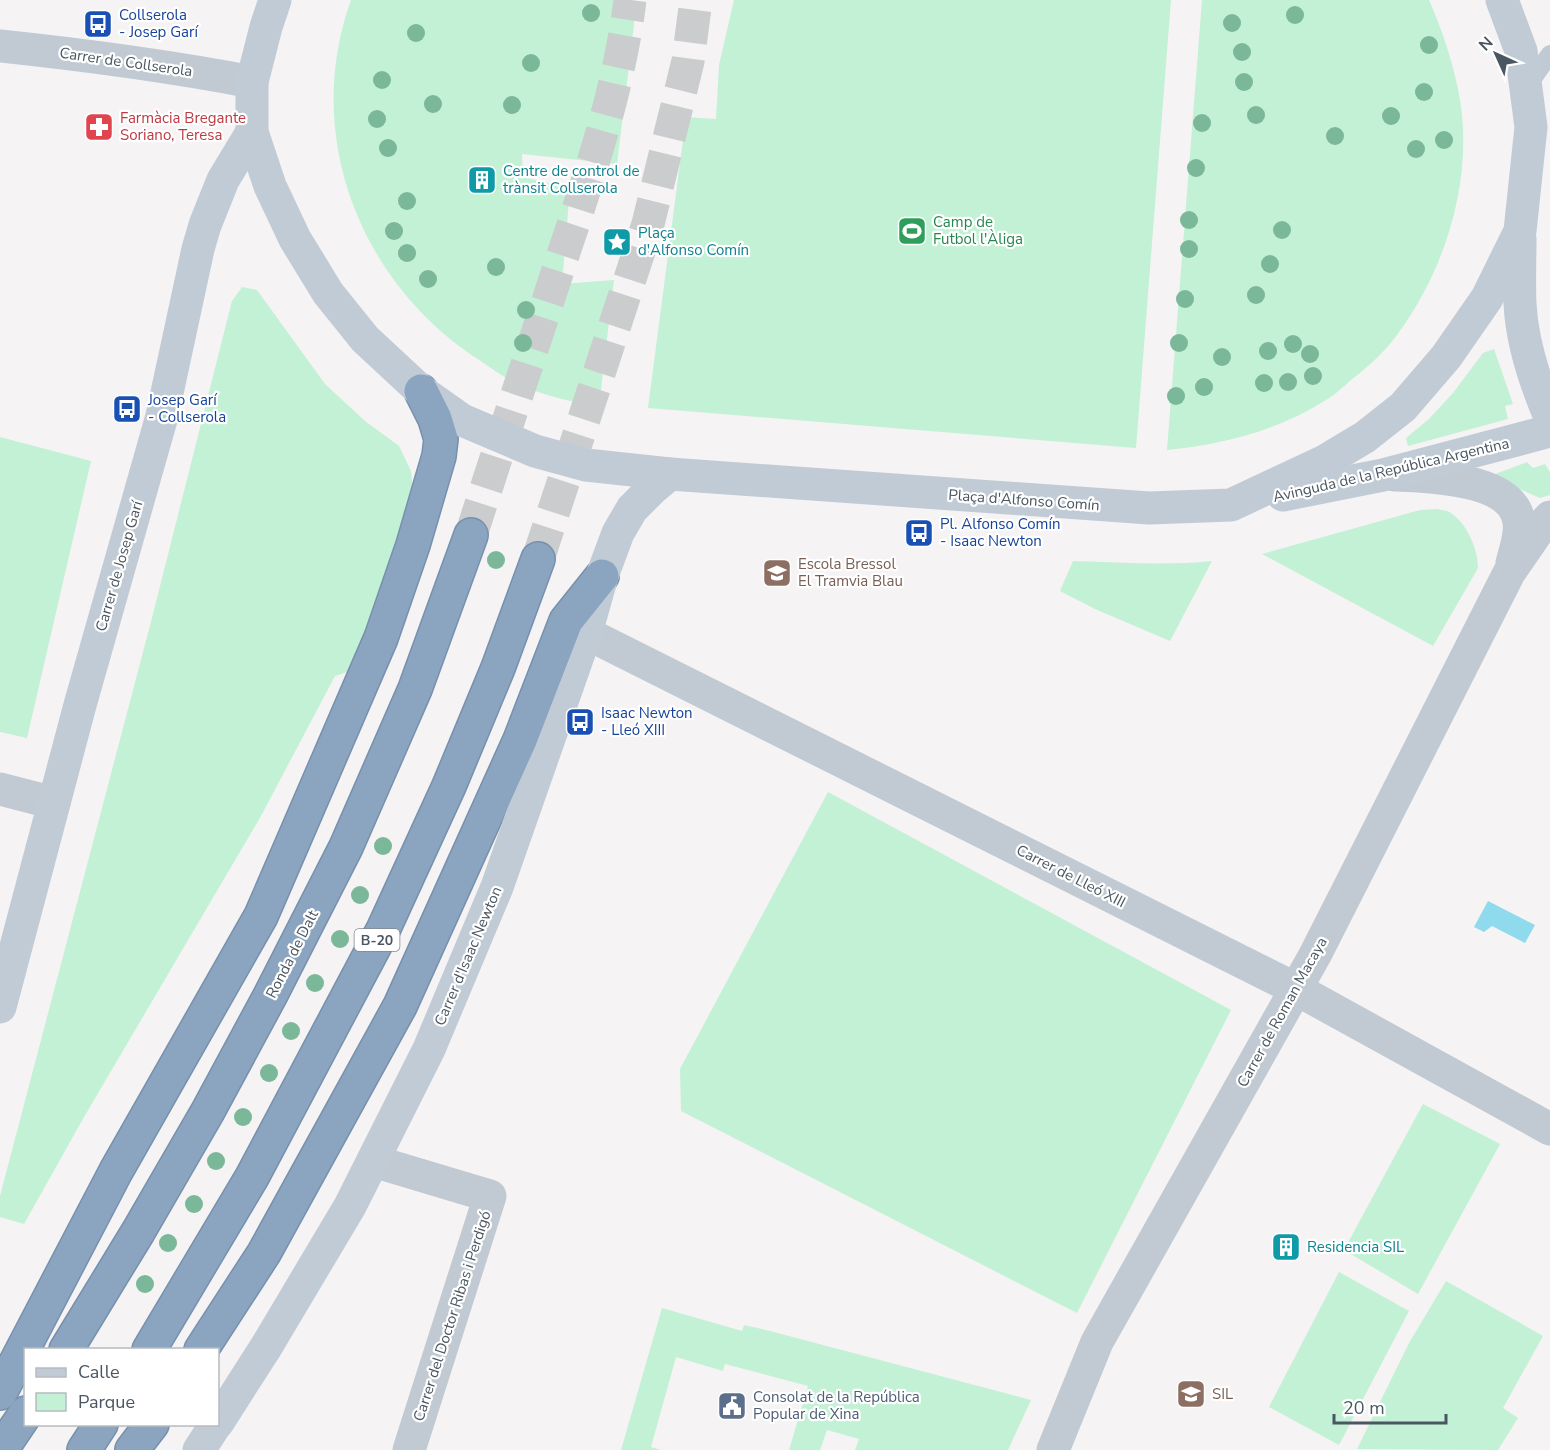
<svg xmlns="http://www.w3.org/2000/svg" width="1550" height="1450" viewBox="0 0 1550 1450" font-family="'Nunito Sans',sans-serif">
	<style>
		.green { fill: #c3f1d5 }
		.water { fill: #90daee }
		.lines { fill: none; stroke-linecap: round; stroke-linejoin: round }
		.highway-tunnel { stroke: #caccce; stroke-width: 33; stroke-dasharray: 33 16; stroke-linecap: butt }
		.highway-casing { stroke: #7690ad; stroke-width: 36 }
		.lane { stroke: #c1cad2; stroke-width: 18 }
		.street { stroke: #c1cad2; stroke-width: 33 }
		.secondary { stroke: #c1cbd6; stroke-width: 33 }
		.highway { stroke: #8ba5c1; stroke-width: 33 }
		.tree { fill: #7bb799 }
		.labels { text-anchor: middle; stroke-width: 4.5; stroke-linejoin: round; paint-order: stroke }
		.shield { fill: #fff; stroke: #808990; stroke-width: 1.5 }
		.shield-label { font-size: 14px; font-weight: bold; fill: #4a5661 }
		.transit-label { font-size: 15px; fill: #164399; stroke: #fff; text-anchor: start }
		.street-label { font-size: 15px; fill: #4a5661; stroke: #fff }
		.health-label { font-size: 15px; fill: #be3a42; stroke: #fff; text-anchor: start }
		.culture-label { font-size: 15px; fill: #0d838f; stroke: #fff; text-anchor: start }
		.leisure-label { font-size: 15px; fill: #27864d; stroke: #fff; text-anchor: start }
		.education-label { font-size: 15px; fill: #785e54; stroke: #fff; text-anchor: start }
		.service-label { font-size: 15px; fill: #4e5e75; stroke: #fff; text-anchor: start }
	</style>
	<rect width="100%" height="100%" fill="#f5f3f3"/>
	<g class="green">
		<path d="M351,0h283v25l-17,139 -95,-10 1,23 47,11 -8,96 52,-4 -15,126c-28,-4 -58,-11 -83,-23 -15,-7 -29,-18 -43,-27 -115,-78 -170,-223 -122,-356z"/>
		<polygon points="734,0 1171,0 1136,448 648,408 686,117 716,119 719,65"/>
		<path d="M1202,0h227c14,32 25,65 31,100 13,79 -14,168 -61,232 -13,19 -30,34 -48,48 -8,7 -16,15 -25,20 -47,30 -103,45 -159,50z"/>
		<polygon points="242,287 257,290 325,384 365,421 399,446 411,471 414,504 403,545 350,671 335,676 261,816 84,1117 24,1224 0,1217 0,1196 153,614 232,301"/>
		<polygon points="1494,349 1513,404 1505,406 1508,419 1408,446 1406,438 1429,419 1453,393 1483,353"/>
		<polygon points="0,437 91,461 27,738 0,732"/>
		<polygon points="1527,462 1533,468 1545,464 1550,472 1550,495 1540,498 1490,476"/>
		<path d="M1437,509c4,1 10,1 14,4 16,11 27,36 27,55l-45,78 -171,-92 158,-44z"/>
		<path d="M1073,561c47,1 91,5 139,0l-42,80 -75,-32 -35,-18z"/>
		<polygon points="828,792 1231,1010 1077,1313 681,1111 680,1069"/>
		<polygon points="1423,1104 1500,1144 1418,1294 1344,1250"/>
		<polygon points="1339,1272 1409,1311 1339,1445 1269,1407"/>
		<polygon points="1446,1281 1543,1336 1503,1408 1518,1418 1498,1450 1357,1449 1409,1343"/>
		<polygon points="662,1308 742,1331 744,1325 770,1331 1031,1400 1008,1450 855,1450 859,1439 827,1430 820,1450 789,1450 808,1386 725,1364 723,1371 676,1357 651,1447 661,1450 621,1450"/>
	</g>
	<polygon class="water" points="1488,901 1535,925 1525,943 1492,926 1484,932 1474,927"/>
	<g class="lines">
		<g class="highway-tunnel">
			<path d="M471,535c29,-90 59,-179 88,-268 29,-87 60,-176 71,-267"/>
			<polyline points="538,559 648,224 688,61 696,0"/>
		</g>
		<g class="highway-casing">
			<g id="highway">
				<polyline points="66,1350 138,1232 208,1111 270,996 346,847 415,689 471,535"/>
				<polyline points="149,1350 252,1177 383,930 449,786 498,668 538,559"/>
				<polyline points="201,1350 264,1253 400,1006 520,740 566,621 602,576"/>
				<polyline points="0,1393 116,1171 261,916 381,638 413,545 439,456 441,439 435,419 421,391"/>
				<polyline points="1,1450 26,1413"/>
				<polyline points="84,1450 101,1424"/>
				<polyline points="132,1450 152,1424"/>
			</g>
		</g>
		<polyline class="lane" points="1527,87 1550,54"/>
		<g class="street">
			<path d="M0,46c85,9 168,20 252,36"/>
			<path d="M1394,475c33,1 120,3 125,47 2,14 -4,28 -7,41"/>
			<polyline points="586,633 1296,989 1550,1129"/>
			<polyline points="0,789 54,803"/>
			<polyline points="373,1161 490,1196 409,1450"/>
			<polyline points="1053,1450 1097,1342 1315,955 1509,573 1540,528 1550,517"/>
		</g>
		<g class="secondary">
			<polyline points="275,0 266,27 252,82 252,132 270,186 295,239 328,293 365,339 421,391 462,420 535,451 586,465 670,474 1149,508 1231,505 1325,461 1365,437 1403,407 1446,357 1487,298 1520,231 1531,127 1521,51 1502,0"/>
			<path d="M1520,239c0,21 -1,43 0,65 2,38 15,78 30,113"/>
			<polyline points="1283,495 1383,475 1550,431"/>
			<polyline points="0,1007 80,705 162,416 198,249 205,225 223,180 252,132"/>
			<polyline points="218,1422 266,1347 350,1206 429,1049 497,887 586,633 602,576 618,533 632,509 651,490 670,474"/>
			<polyline points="199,1450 216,1424"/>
		</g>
		<use href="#highway" class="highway"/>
	</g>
	<g class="tree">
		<circle cx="591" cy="13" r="9"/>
		<circle cx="1295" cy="15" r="9"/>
		<circle cx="1232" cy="23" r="9"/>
		<circle cx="416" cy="33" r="9"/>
		<circle cx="1429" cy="45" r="9"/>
		<circle cx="1242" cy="52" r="9"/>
		<circle cx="531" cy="63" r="9"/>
		<circle cx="382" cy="80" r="9"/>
		<circle cx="1244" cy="82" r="9"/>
		<circle cx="1424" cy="92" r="9"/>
		<circle cx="433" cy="104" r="9"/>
		<circle cx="512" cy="105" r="9"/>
		<circle cx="1256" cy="115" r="9"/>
		<circle cx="1391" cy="116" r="9"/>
		<circle cx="377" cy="119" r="9"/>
		<circle cx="1202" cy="123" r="9"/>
		<circle cx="1335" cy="136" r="9"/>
		<circle cx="1444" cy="140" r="9"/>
		<circle cx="388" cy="148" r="9"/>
		<circle cx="1416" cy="149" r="9"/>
		<circle cx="1196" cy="168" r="9"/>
		<circle cx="407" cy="201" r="9"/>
		<circle cx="1189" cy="220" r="9"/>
		<circle cx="1282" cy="230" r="9"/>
		<circle cx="394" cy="231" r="9"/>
		<circle cx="1189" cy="249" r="9"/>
		<circle cx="407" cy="253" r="9"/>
		<circle cx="1270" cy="264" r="9"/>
		<circle cx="496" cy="267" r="9"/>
		<circle cx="428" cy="279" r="9"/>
		<circle cx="1256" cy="295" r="9"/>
		<circle cx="1185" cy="299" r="9"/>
		<circle cx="526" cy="310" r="9"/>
		<circle cx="523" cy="343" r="9"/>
		<circle cx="1179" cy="343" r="9"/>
		<circle cx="1293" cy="344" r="9"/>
		<circle cx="1268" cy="351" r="9"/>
		<circle cx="1310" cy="354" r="9"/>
		<circle cx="1222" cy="357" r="9"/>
		<circle cx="1313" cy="376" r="9"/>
		<circle cx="1288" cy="382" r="9"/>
		<circle cx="1264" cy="383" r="9"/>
		<circle cx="1204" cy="387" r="9"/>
		<circle cx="1176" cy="396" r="9"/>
		<circle cx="496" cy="560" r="9"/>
		<circle cx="383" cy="846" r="9"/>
		<circle cx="360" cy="895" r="9"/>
		<circle cx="340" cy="939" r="9"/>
		<circle cx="315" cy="983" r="9"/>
		<circle cx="291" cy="1031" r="9"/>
		<circle cx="269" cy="1073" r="9"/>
		<circle cx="243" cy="1117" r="9"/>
		<circle cx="216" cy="1161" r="9"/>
		<circle cx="194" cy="1204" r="9"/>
		<circle cx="168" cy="1243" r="9"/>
		<circle cx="145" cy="1284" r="9"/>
	</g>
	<defs>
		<g id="bus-square" transform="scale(1.5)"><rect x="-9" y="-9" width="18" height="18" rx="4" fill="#1a4fb4" stroke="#fff"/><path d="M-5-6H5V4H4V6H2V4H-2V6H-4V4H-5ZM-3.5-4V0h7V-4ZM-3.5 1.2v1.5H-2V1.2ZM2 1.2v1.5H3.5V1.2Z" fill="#fff"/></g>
		<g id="pharmacy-square" transform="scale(1.5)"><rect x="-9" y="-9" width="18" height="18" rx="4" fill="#e0444e" stroke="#fff"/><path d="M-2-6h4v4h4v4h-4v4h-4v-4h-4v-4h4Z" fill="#fff"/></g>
		<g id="building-square" transform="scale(1.5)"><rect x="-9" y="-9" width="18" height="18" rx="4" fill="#0f9aa8" stroke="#fff"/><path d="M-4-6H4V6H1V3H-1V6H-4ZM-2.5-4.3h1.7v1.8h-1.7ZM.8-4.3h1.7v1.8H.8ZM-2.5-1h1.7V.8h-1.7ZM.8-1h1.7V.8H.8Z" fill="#fff"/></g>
		<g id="stadium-square" transform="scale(1.5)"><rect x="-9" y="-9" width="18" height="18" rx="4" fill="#2e9e5b" stroke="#fff"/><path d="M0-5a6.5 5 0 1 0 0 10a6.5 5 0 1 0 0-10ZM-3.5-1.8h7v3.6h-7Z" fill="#fff"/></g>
		<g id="sight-square" transform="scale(1.5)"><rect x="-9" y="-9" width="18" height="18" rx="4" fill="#0f9aa8" stroke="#fff"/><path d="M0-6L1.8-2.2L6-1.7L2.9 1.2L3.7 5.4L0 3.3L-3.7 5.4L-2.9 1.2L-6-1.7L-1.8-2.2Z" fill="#fff"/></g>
		<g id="school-square" transform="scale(1.5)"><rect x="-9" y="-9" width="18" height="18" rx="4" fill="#8d6e63" stroke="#fff"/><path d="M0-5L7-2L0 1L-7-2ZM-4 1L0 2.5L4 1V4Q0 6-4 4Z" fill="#fff"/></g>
		<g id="civic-square" transform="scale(1.5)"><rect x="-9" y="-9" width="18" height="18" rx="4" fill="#5c6f8a" stroke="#fff"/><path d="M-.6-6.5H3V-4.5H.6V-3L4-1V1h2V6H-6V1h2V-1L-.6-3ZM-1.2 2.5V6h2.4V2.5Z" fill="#fff"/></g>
	</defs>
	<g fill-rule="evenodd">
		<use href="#bus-square" x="98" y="24"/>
		<use href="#pharmacy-square" x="99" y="127"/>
		<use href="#building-square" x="482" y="180"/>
		<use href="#stadium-square" x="912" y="231"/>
		<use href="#sight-square" x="617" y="242"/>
		<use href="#bus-square" x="127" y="409"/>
		<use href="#bus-square" x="919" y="533"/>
		<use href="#school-square" x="777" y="573"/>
		<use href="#bus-square" x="580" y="722"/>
		<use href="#building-square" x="1286" y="1247"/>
		<use href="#school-square" x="1191" y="1394"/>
		<use href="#civic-square" x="732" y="1406"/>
	</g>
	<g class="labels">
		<rect class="shield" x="354.5" y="929" width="45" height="22" rx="4.5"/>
		<g class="shield-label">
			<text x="377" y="945">B-20</text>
		</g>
		<g class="transit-label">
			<text x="119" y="20">Collserola<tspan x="119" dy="17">- Josep Garí</tspan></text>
			<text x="148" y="405">Josep Garí<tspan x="148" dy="17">- Collserola</tspan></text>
			<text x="940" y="529">Pl. Alfonso Comín<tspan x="940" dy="17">- Isaac Newton</tspan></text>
			<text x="601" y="718">Isaac Newton<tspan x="601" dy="17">- Lleó XIII</tspan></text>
		</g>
		<g class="street-label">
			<text transform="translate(126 62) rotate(8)" y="5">Carrer de Collserola</text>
			<text transform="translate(1391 470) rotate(-13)" y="5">Avinguda de la República Argentina</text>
			<text transform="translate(1024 500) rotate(4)" y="5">Plaça d'Alfonso Comín</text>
			<text transform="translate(119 566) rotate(-74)" y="5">Carrer de Josep Garí</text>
			<text transform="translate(1071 876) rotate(27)" y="5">Carrer de Lleó XIII</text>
			<text transform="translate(292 954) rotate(-63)" y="5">Ronda de Dalt</text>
			<text transform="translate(468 956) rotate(-67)" y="5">Carrer d'Isaac Newton</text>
			<text transform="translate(1282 1012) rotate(-61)" y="5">Carrer de Roman Macaya</text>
			<text transform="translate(452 1316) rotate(-72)" y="5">Carrer del Doctor Ribas i Perdigó</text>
		</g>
		<g class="health-label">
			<text x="120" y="123">Farmàcia Bregante<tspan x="120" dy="17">Soriano, Teresa</tspan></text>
		</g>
		<g class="culture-label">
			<text x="503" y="176">Centre de control de<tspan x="503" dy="17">trànsit Collserola</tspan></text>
			<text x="638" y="238">Plaça<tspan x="638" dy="17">d'Alfonso Comín</tspan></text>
			<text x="1307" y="1252">Residencia SIL</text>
		</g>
		<g class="leisure-label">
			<text x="933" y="227">Camp de<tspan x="933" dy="17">Futbol l'Àliga</tspan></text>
		</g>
		<g class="education-label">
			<text x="798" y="569">Escola Bressol<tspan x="798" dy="17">El Tramvia Blau</tspan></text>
			<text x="1212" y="1399">SIL</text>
		</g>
		<g class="service-label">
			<text x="753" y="1402">Consolat de la República<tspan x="753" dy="17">Popular de Xina</tspan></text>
		</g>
	</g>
	<rect x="24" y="1348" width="195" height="78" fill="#ffffff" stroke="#b7bbc0" stroke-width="1.5"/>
	<rect x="36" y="1368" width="30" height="9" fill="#c1cbd6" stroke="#b7bbc0" stroke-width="1.5"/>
	<text x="78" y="1378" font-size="18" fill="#4a5661">Calle</text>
	<rect x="36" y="1393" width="30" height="18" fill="#c3f1d5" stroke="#b7bbc0" stroke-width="1.5"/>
	<text x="78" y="1408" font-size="18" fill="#4a5661">Parque</text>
	<g transform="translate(1496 54) rotate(315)" stroke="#ffffff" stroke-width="4.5" paint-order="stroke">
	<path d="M0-4.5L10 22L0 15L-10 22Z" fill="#4a5661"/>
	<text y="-9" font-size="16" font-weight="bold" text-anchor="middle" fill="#4a5661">N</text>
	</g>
	<path d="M1334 1414v9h112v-9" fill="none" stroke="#4a5661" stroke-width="3"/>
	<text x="1343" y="1414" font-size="18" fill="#4a5661" stroke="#ffffff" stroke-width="4.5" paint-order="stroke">20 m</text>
</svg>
